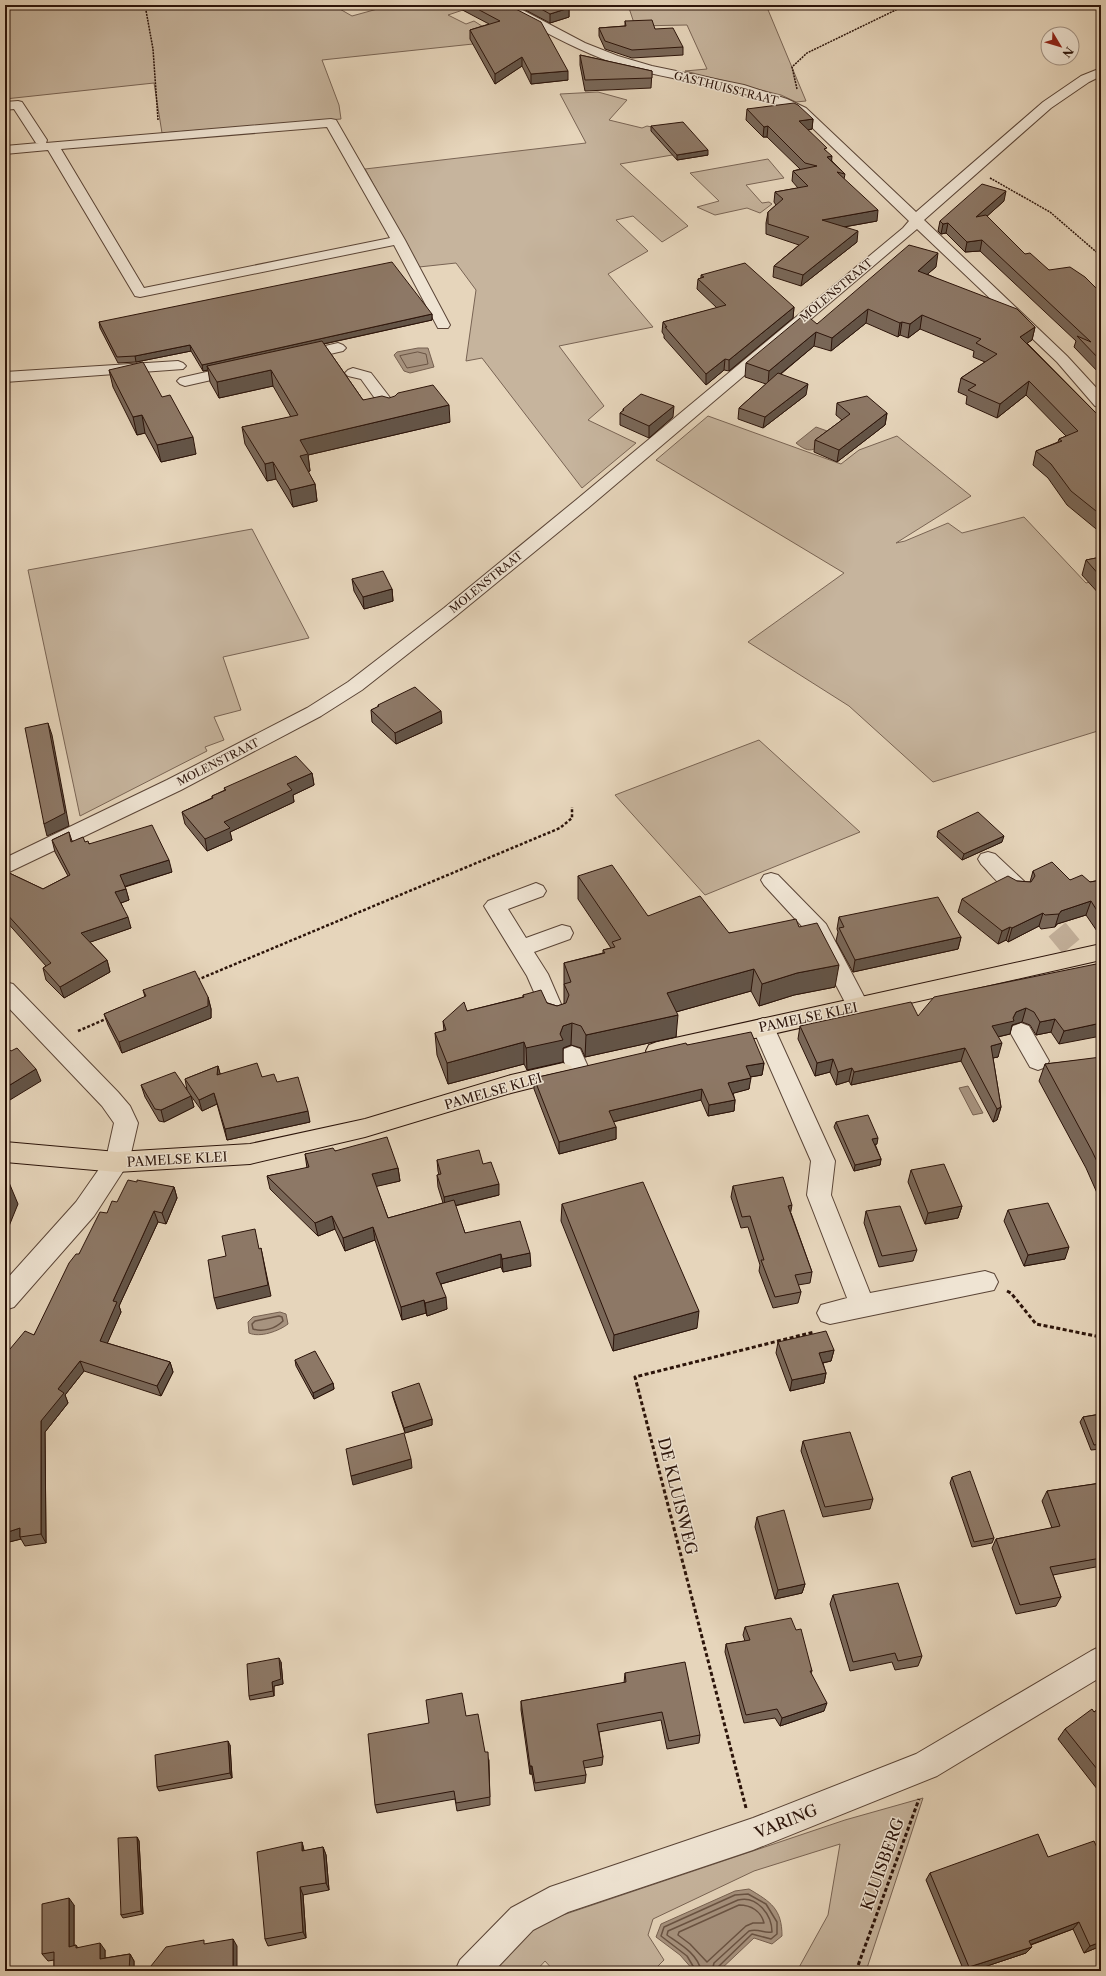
<svg xmlns="http://www.w3.org/2000/svg" width="1106" height="1976" viewBox="0 0 1106 1976" font-family="'Libre Caslon Text',serif">
	<style>
		.green { fill: #c6b49d; stroke: #796454 }
		.water { fill: #a7937f; stroke: #766050 }
		.lines { fill: none; stroke-linecap: round; stroke-linejoin: round }
		.shore-far1 { stroke: #6a5444; stroke-width: 1 }
		.shore { stroke: #6a5444; stroke-width: 1.5 }
		.minor-tunnel { stroke: #c1ae98; stroke-width: 22; stroke-dasharray: 22 11; stroke-linecap: butt }
		.minor-casing { stroke: #5a4436; stroke-width: 2 }
		.major-casing { stroke: #2c140a; stroke-width: 2 }
		.path-far2 { stroke: #2c140a; stroke-width: 1.5; stroke-dasharray: 2 1; stroke-linecap: butt }
		.path-far1 { stroke: #2c140a; stroke-width: 2.5; stroke-dasharray: 3 2; stroke-linecap: butt }
		.path { stroke: #2c140a; stroke-width: 3; stroke-dasharray: 4 2.5; stroke-linecap: butt }
		.minor { fill: #efe4d3; fill-rule: evenodd }
		.major { fill: #e6d5bb; fill-rule: evenodd }
		.wall { fill: #796758; stroke: #2c140a }
		.shaded-wall { fill: #635447; stroke: #2c140a }
		.building { fill: #8d7866; stroke: #2c140a }
		.labels { text-anchor: middle; stroke-width: 3; stroke-linejoin: round; paint-order: stroke }
		.far-street-label { font-size: 11px; fill: #2c140a; stroke: #efe4d3 }
		.street-label { font-size: 13px; fill: #2c140a; stroke: #efe4d3 }
		.near-street-label { font-size: 16px; fill: #2c140a; stroke: #efe4d3 }
	</style>
	<rect width="100%" height="100%" fill="#e6d5bb"/>
	<filter id="stains"><feTurbulence type="fractalNoise" baseFrequency=".005" numOctaves="4"/><feColorMatrix values="0 0 0 0 .2 0 0 0 0 .09 0 0 0 0 .02 0 0 0 .5 -.17"/></filter>
	<radialGradient id="worn" r=".72"><stop offset=".6" stop-color="#630" stop-opacity="0"/><stop offset="1" stop-color="#630" stop-opacity=".3"/></radialGradient>
	<g class="green">
		<polygon points="5,5 301,5 303,8 313,5 347,5 338,8 352,16 392,5 458,5 466,9 448,15 466,24 474,21 485,28 473,44 322,60 339,105 341,119 162,133 154,83 5,99"/>
		<polygon points="628,5 766,5 806,101 796,102 781,95 685,71 707,69 687,25 635,26"/>
		<polygon points="598,92 627,100 609,120 642,128 647,126 661,129 707,149 620,164 688,226 662,242 633,216 616,220 648,251 608,274 653,327 559,346 604,406 588,420 636,443 582,488 482,358 466,361 476,290 456,263 419,267 365,169 586,143 560,94"/>
		<polygon points="768,159 784,178 746,185 762,203 769,202 772,204 760,213 747,208 715,215 697,207 719,201 690,173"/>
		<polygon points="708,416 841,464 859,450 897,436 971,496 896,543 905,541 948,523 962,533 1024,517 1086,583 1101,579 1101,730 933,782 849,706 748,642 844,573 656,460"/>
		<polygon points="252,529 309,638 223,657 241,710 214,717 224,740 205,747 207,751 80,816 28,570"/>
		<polygon points="759,740 860,832 705,895 615,795"/>
		<polygon points="923,1798 866,1971 797,1971 828,1915 840,1844 754,1871 653,1919 648,1935 664,1960 653,1971 554,1971 545,1961 536,1971 487,1971 542,1922 845,1820"/>
	</g>
	<g class="water">
		<polygon points="418,348 428,348 434,367 410,373 404,371 394,355 397,352"/>
		<path d="M816,427l14,5c-11,14 -16,26 -34,11z"/>
		<polygon points="968,1086 983,1113 973,1115 959,1088"/>
		<path d="M280,1312l6,2 2,10c-9,7 -28,14 -39,9l-1,-11 5,-5z"/>
		<path d="M749,1889c22,13 33,20 33,47l-10,8 -18,-6 -35,33h-25l-14,-16 -24,-18 5,-13 74,-33z"/>
	</g>
	<g class="lines">
		<polygon class="shore-far1" points="418,352 426,354 428,364 407,368 400,356"/>
		<g class="shore">
			<path d="M279,1316l3,1 1,4c-8,8 -20,11 -30,8l-1,-5 3,-3z"/>
			<path d="M739,1905c12,0 22,6 25,18h-11l-7,3 -39,36 -17,-18 -12,-9 1,-3z"/>
			<polyline points="696,1971 687,1956 661,1936 664,1927 735,1895 748,1894 766,1904 777,1922 777,1934 771,1939 752,1934 718,1967 717,1971"/>
			<path d="M701,1971c-3,-17 -21,-27 -34,-36l1,-4 70,-31c19,-5 34,15 34,32 -8,2 -13,-4 -23,-1l-35,32 -2,8"/>
		</g>
		<polyline class="minor-tunnel" points="1036,904 1079,956"/>
		<g class="minor-casing">
			<g id="minor">
				<path d="M498,5h15l72,38 33,13 34,10 92,19 43,14 19,9 110,104 127,-110 38,-26 20,-8v8l-12,6 -38,26 -127,112 143,136 34,37v15l-6,-2 -38,-44 -140,-133 -329,279 -132,108 -94,74 -41,26 -140,74 -176,84v-16l162,-78 140,-72 41,-26 96,-74 132,-108 327,-272 6,-7 -111,-107c-55,-27 -115,-31 -172,-47 -33,-10 -64,-26 -94,-42 -8,-5 -29,-13 -34,-20z"/>
				<path d="M18,101l4,1 25,38 -1,3 285,-24 5,1 69,120 45,85 -2,3h-10l-44,-83 -254,52 -5,-1 -87,-146 -43,4v-8l34,-3h-3l-22,-34 -9,1v-8zM327,127l63,111 -246,50 -83,-139z"/>
				<polygon points="338,343 343,345 346,348 343,351 300,361 295,359 292,356 295,353"/>
				<polygon points="178,361 183,363 186,366 183,369 5,382 5,372"/>
				<polygon points="237,365 242,367 245,370 242,373 185,386 180,384 177,381 180,378"/>
				<polygon points="353,368 371,373 398,408 396,411 390,413 384,411 361,379 348,376 345,373 348,370"/>
				<path d="M988,852l7,2 32,30 3,5 -3,5c-18,6 -34,-18 -46,-30l-3,-5 3,-5z"/>
				<polygon points="771,873 778,875 826,924 869,1006 866,1012 858,1014 850,1012 810,935 764,885 761,880 764,875"/>
				<polygon points="536,883 543,886 546,891 543,896 508,909 526,938 562,925 570,927 573,933 570,939 534,952 548,974 567,1018 564,1024 556,1027 548,1024 527,976 484,906 488,901"/>
				<polygon points="5,982 13,984 118,1092 130,1106 138,1123 129,1162 94,1216 14,1307 5,1310 5,1281 76,1202 106,1159 114,1123 102,1106 5,1004"/>
				<polygon points="763,1018 771,1021 774,1027 835,1161 831,1195 870,1293 985,1271 994,1274 998,1282 994,1290 830,1324 821,1321 817,1313 821,1305 847,1298 807,1195 811,1161 752,1027 755,1021"/>
				<polygon points="1021,1023 1029,1026 1049,1061 1046,1067 1038,1070 1030,1067 1010,1032 1013,1026"/>
				<polygon points="572,1046 580,1049 589,1069 586,1075 578,1078 570,1075 561,1055 564,1049"/>
				<polygon points="1101,1646 1101,1677 937,1776 753,1850 568,1912 533,1930 494,1971 455,1971 460,1960 511,1908 550,1887 753,1818 916,1754 1091,1651"/>
			</g>
		</g>
		<g class="major-casing">
			<g id="major">
				<polygon points="1101,944 1101,960 657,1060 649,1057 646,1051 649,1045 657,1042"/>
				<polygon points="563,1063 571,1066 574,1072 571,1078 511,1093 365,1137 250,1164 117,1172 5,1162 5,1142 117,1152 250,1144 365,1119 511,1075"/>
			</g>
		</g>
		<g class="path-far2">
			<polyline points="145,5 153,49 158,120"/>
			<polyline points="797,89 792,67 807,53 906,5"/>
			<polyline points="990,178 1050,212 1101,256"/>
		</g>
		<g class="path-far1">
			<polyline points="197,980 560,828 572,818 572,807"/>
			<polyline points="78,1031 108,1018"/>
		</g>
		<g class="path">
			<polyline points="1007,1291 1011,1293 1036,1324 1101,1337"/>
			<polyline points="746,1808 635,1377 814,1332"/>
			<polyline points="856,1971 919,1799"/>
		</g>
		<use href="#minor" class="minor"/>
		<use href="#major" class="major"/>
	</g>
	<g class="wall">
		<polygon points="453,5 508,5 568,80 531,84 522,66 495,84 470,39 470,30 489,24"/>
		<polygon points="516,5 568,5 569,8 569,17 550,23"/>
		<polygon points="625,21 655,29 683,47 683,55 632,58 605,49 599,36 599,28 625,26"/>
		<polygon points="580,55 652,71 651,88 585,91 580,65"/>
		<polygon points="747,109 813,119 812,129 808,130 826,151 832,161 845,174 844,179 877,221 844,227 857,242 801,286 773,277 774,266 799,245 766,234 766,223 768,212 776,205 774,202 775,192 798,188 792,181 793,171 800,169 767,137 763,137 746,120"/>
		<polygon points="651,126 708,155 677,160 651,131"/>
		<polygon points="1004,201 987,216 1025,254 1049,270 1101,293 1101,375 1074,347 1076,341 980,251 965,252 946,233 941,234 938,231 940,221"/>
		<polygon points="936,267 927,274 1035,327 1032,340 1027,343 1101,418 1101,533 1067,505 1048,478 1033,465 1036,451 1058,442 1059,439 1066,436 1026,395 997,418 966,404 967,396 958,392 961,378 985,362 973,357 974,351 920,329 908,338 900,335 898,337 866,323 831,351 814,346 781,374 806,395 763,428 738,419 739,408 766,384 745,377 746,363 817,324"/>
		<polygon points="701,275 794,307 793,318 729,371 724,370 706,385 664,338 664,335 662,332 663,322 717,308 697,289 698,279 701,278"/>
		<polygon points="432,314 432,320 324,344 363,400 450,422 308,455 310,471 308,472 315,484 317,501 293,507 276,479 267,481 245,444 242,427 291,417 273,386 219,398 210,382 208,370 203,371 191,351 136,362 118,363 100,328 99,322"/>
		<polygon points="109,370 162,397 196,454 161,462 145,433 137,435 113,387"/>
		<polygon points="837,403 887,413 885,425 837,462 814,452 815,440 842,420 836,415"/>
		<polygon points="623,409 673,417 649,438 620,425 620,413 623,411"/>
		<polygon points="1101,557 1101,596 1082,575 1086,560"/>
		<polygon points="352,579 392,589 393,601 364,609 354,591"/>
		<polygon points="378,705 442,723 396,744 372,722 371,710 378,707"/>
		<polygon points="312,773 314,785 293,795 294,802 230,832 232,840 207,851 185,824 182,812 212,798 212,796 225,790 224,788"/>
		<polygon points="938,831 1002,842 962,860 937,837"/>
		<polygon points="69,832 72,841 85,842 172,872 125,887 129,900 121,903 131,928 90,942 107,960 110,972 64,998 46,980 43,968 46,966 5,920 5,871 43,889 68,876 55,852 52,840"/>
		<polygon points="1033,871 1070,880 1090,882 1101,880 1101,937 1086,915 1057,924 1055,927 1041,929 1039,926 1008,942 1006,940 998,944 958,912 962,899 1017,881 1030,882"/>
		<polygon points="578,876 648,916 729,933 799,927 835,987 794,995 759,1006 751,991 676,1012 676,1037 585,1057 581,1048 571,1045 563,1048 563,1062 527,1070 524,1064 448,1084 437,1055 435,1033 444,1031 443,1021 467,1011 523,997 523,995 557,1006 564,1004 564,963 603,953 603,950 611,948 578,899"/>
		<polygon points="839,917 961,937 958,949 853,972 836,941 838,932 837,929"/>
		<polygon points="1101,963 1059,1044 1051,1032 1036,1035 1030,1025 1022,1022 1012,1025 1010,1034 998,1037 998,1057 993,1058 1001,1107 997,1120 993,1122 961,1061 851,1085 849,1081 836,1085 830,1072 815,1076 798,1039 800,1026 918,1016"/>
		<polygon points="143,990 208,997 211,1009 211,1018 122,1053 108,1025 104,1014 145,997"/>
		<polygon points="687,1045 764,1063 762,1075 750,1077 749,1089 733,1093 735,1100 734,1111 708,1116 701,1100 613,1122 616,1127 616,1139 559,1154 534,1089 534,1078"/>
		<polygon points="1101,1058 1101,1202 1086,1168 1039,1081 1045,1064"/>
		<polygon points="218,1066 220,1074 262,1077 277,1082 310,1122 227,1140 217,1104 202,1111 191,1096 194,1107 164,1122 159,1121 145,1097 141,1085 187,1090 185,1079"/>
		<polygon points="836,1122 877,1144 875,1144 881,1159 880,1165 854,1171 834,1127"/>
		<polygon points="335,1151 398,1168 400,1181 376,1186 388,1218 443,1203 438,1187 437,1175 439,1175 438,1171 437,1160 483,1164 499,1195 455,1206 465,1233 531,1266 503,1272 501,1267 441,1284 447,1309 427,1316 426,1313 402,1320 375,1240 345,1251 335,1229 318,1236 270,1189 267,1176 307,1168 305,1154"/>
		<polygon points="911,1170 962,1206 958,1218 925,1224 908,1182"/>
		<polygon points="137,1182 174,1187 177,1198 166,1224 158,1222 119,1306 121,1312 107,1343 170,1362 173,1372 161,1396 84,1371 65,1395 68,1403 45,1432 46,1543 25,1546 21,1539 5,1543 5,1355 34,1335 79,1254 107,1213"/>
		<polygon points="733,1186 791,1213 812,1272 810,1283 798,1285 801,1292 798,1303 773,1308 759,1271 760,1265 748,1227 741,1228 731,1197"/>
		<polygon points="562,1204 697,1328 613,1351 561,1221"/>
		<polygon points="1008,1210 1065,1259 1024,1266 1004,1221"/>
		<polygon points="866,1211 917,1250 913,1261 879,1267 864,1223"/>
		<polygon points="778,1342 834,1350 831,1361 823,1363 826,1373 824,1383 790,1391 776,1353"/>
		<polygon points="295,1360 333,1383 334,1389 314,1399 296,1366"/>
		<polygon points="392,1392 432,1419 432,1425 405,1433 393,1397"/>
		<polygon points="1101,1414 1101,1449 1091,1450 1080,1422 1083,1417"/>
		<polygon points="803,1441 873,1499 870,1509 823,1517 801,1451"/>
		<polygon points="952,1477 994,1538 992,1543 972,1547 950,1483"/>
		<polygon points="1101,1483 1101,1566 1053,1575 1061,1597 1056,1606 1016,1614 992,1548 996,1539 1052,1528 1042,1501 1047,1491"/>
		<polygon points="757,1517 805,1584 802,1593 775,1599 755,1527"/>
		<polygon points="833,1595 922,1656 918,1666 895,1670 892,1662 850,1671 830,1604"/>
		<polygon points="745,1627 796,1630 812,1671 811,1673 824,1711 780,1726 775,1718 744,1723 725,1652 726,1644 745,1641 743,1635"/>
		<polygon points="281,1662 283,1684 274,1686 274,1696 250,1700 249,1696"/>
		<polygon points="625,1673 700,1735 699,1743 667,1749 661,1720 599,1732 603,1757 602,1765 584,1768 586,1775 585,1783 535,1791 532,1774 530,1774 521,1710 521,1701 624,1683"/>
		<polygon points="1101,1707 1101,1794 1058,1739 1065,1729 1094,1712"/>
		<polygon points="466,1716 489,1760 490,1805 457,1811 455,1799 377,1813 375,1805"/>
		<polygon points="230,1745 232,1778 159,1791 157,1787"/>
		<polygon points="137,1837 139,1841 143,1914 123,1918 121,1915"/>
		<polygon points="302,1842 304,1851 323,1847 326,1855 329,1890 303,1895 306,1938 268,1946 265,1939"/>
		<polygon points="1048,1857 1101,1946 1084,1953 1073,1929 1031,1945 1026,1953 972,1971 964,1971 926,1880 930,1873"/>
		<polygon points="74,1905 74,1946 76,1945 78,1948 105,1950 105,1958 130,1954 134,1961 134,1971 54,1971 54,1960 48,1961 42,1954"/>
	</g>
	<g class="shaded-wall">
		<polygon points="569,8 569,17 550,23 550,14"/>
		<polygon points="522,57 522,66 495,84 495,74"/>
		<polygon points="568,71 568,80 531,84 531,74"/>
		<polygon points="813,119 812,129 798,132 799,121"/>
		<polygon points="768,126 767,137 763,137 764,127"/>
		<polygon points="708,150 708,155 677,160 677,155"/>
		<polygon points="832,156 831,167 827,157"/>
		<polygon points="1006,191 1004,201 974,228 976,217"/>
		<polygon points="878,210 877,221 821,231 822,220"/>
		<polygon points="948,223 946,233 941,234 943,224"/>
		<polygon points="858,231 857,242 801,286 803,275"/>
		<polygon points="982,240 980,251 965,252 967,242"/>
		<polygon points="938,253 936,267 916,284 918,271"/>
		<polygon points="1101,298 1101,308 1096,299"/>
		<polygon points="794,307 793,318 729,371 729,360"/>
		<polygon points="868,309 866,323 831,351 832,338"/>
		<polygon points="432,314 432,320 209,369 207,366 208,370 203,371 202,365"/>
		<polygon points="922,315 920,329 908,338 910,324"/>
		<polygon points="902,322 900,335 898,337 900,323"/>
		<polygon points="1035,327 1032,340 1017,350 1020,337"/>
		<polygon points="816,332 814,346 768,384 769,371"/>
		<polygon points="190,345 191,351 136,362 135,356"/>
		<polygon points="725,359 724,370 706,385 706,374"/>
		<polygon points="271,370 273,386 219,398 217,382"/>
		<polygon points="1029,381 1026,395 997,418 1000,404"/>
		<polygon points="808,384 806,395 763,428 765,417"/>
		<polygon points="449,405 450,422 308,455 310,471 302,473 300,456 300,440"/>
		<polygon points="674,406 673,417 649,438 649,426"/>
		<polygon points="887,413 885,425 837,462 839,450"/>
		<polygon points="142,415 145,433 137,435 133,417"/>
		<polygon points="193,437 196,454 161,462 157,445"/>
		<polygon points="273,462 276,479 267,481 265,464"/>
		<polygon points="315,484 317,501 293,507 290,490"/>
		<polygon points="392,589 393,601 364,609 363,597"/>
		<polygon points="441,711 442,723 396,744 395,733"/>
		<polygon points="48,723 52,735 69,826 47,836 44,824"/>
		<polygon points="312,773 314,785 293,795 294,802 230,832 232,840 207,851 205,839 224,822 287,784"/>
		<polygon points="1004,836 1002,842 962,860 964,854"/>
		<polygon points="169,860 172,872 123,887 120,875"/>
		<polygon points="126,889 129,900 118,904 115,892"/>
		<polygon points="1091,901 1086,915 1057,924 1055,927 1059,914 1061,911"/>
		<polygon points="1043,913 1039,926 1008,942 1012,928"/>
		<polygon points="128,917 131,928 85,944 81,933"/>
		<polygon points="1010,927 1006,940 998,944 1002,931"/>
		<polygon points="961,937 958,949 853,972 855,960"/>
		<polygon points="107,960 110,972 64,998 60,987"/>
		<polygon points="839,965 835,987 794,995 759,1006 762,984 797,973"/>
		<polygon points="754,969 751,991 665,1015 667,993"/>
		<polygon points="208,997 211,1009 211,1018 122,1053 119,1042"/>
		<polygon points="1026,1008 1022,1022 1012,1025 1010,1034 988,1039 992,1026 1013,1018 1016,1012"/>
		<polygon points="678,1015 676,1037 585,1057 586,1035"/>
		<polygon points="1055,1019 1051,1032 1036,1035 1040,1022"/>
		<polygon points="572,1023 571,1045 563,1048 563,1062 527,1070 526,1048 560,1034 563,1026"/>
		<polygon points="1101,1023 1101,1036 1059,1044 1064,1031"/>
		<polygon points="524,1042 524,1064 448,1084 447,1063"/>
		<polygon points="1002,1043 998,1057 987,1059 991,1046"/>
		<polygon points="965,1048 961,1061 851,1085 854,1072"/>
		<polygon points="833,1059 830,1072 815,1076 817,1063"/>
		<polygon points="764,1063 762,1075 744,1078 746,1066"/>
		<polygon points="218,1066 221,1077 217,1075"/>
		<polygon points="852,1068 849,1081 836,1085 838,1072"/>
		<polygon points="36,1069 41,1081 5,1103 5,1088"/>
		<polygon points="751,1078 749,1089 727,1095 728,1083"/>
		<polygon points="702,1089 701,1100 608,1123 609,1111"/>
		<polygon points="214,1093 217,1104 202,1111 199,1100"/>
		<polygon points="191,1096 194,1107 164,1122 161,1110"/>
		<polygon points="735,1100 734,1111 708,1116 709,1105"/>
		<polygon points="1001,1107 997,1120 993,1122 997,1109"/>
		<polygon points="308,1111 310,1122 227,1140 225,1129"/>
		<polygon points="616,1127 616,1139 559,1154 559,1142"/>
		<polygon points="878,1138 877,1144 871,1145 872,1139"/>
		<polygon points="881,1159 880,1165 854,1171 855,1165"/>
		<polygon points="398,1168 400,1181 374,1187 372,1174"/>
		<polygon points="5,1173 18,1204 5,1236"/>
		<polygon points="499,1184 499,1195 445,1208 444,1197"/>
		<polygon points="174,1187 177,1198 166,1224 162,1213"/>
		<polygon points="792,1205 790,1216 788,1206"/>
		<polygon points="962,1206 958,1218 925,1224 928,1213"/>
		<polygon points="154,1211 158,1222 119,1306 121,1312 104,1351 100,1341 113,1301"/>
		<polygon points="332,1216 335,1229 318,1236 315,1223"/>
		<polygon points="373,1227 375,1240 345,1251 343,1238"/>
		<polygon points="1069,1247 1065,1259 1024,1266 1028,1255"/>
		<polygon points="261,1248 271,1296 217,1309 214,1298"/>
		<polygon points="530,1253 531,1266 503,1272 502,1259"/>
		<polygon points="501,1254 501,1267 437,1285 436,1273"/>
		<polygon points="446,1297 447,1309 427,1316 425,1303"/>
		<polygon points="424,1300 426,1313 402,1320 401,1307"/>
		<polygon points="699,1311 697,1328 613,1351 614,1335"/>
		<polygon points="834,1350 831,1361 817,1364 819,1353"/>
		<polygon points="80,1361 84,1371 65,1395 68,1403 45,1432 46,1543 41,1534 41,1421 58,1389"/>
		<polygon points="170,1362 173,1372 161,1396 157,1386"/>
		<polygon points="826,1373 824,1383 790,1391 792,1380"/>
		<polygon points="333,1383 334,1389 314,1399 313,1393"/>
		<polygon points="432,1419 432,1425 405,1433 404,1428"/>
		<polygon points="411,1459 412,1468 353,1485 351,1476"/>
		<polygon points="20,1528 20,1537 21,1539 5,1543 5,1533"/>
		<polygon points="805,1584 802,1593 775,1599 778,1590"/>
		<polygon points="279,1658 281,1662 283,1684 274,1686 274,1696 273,1691 272,1682"/>
		<polygon points="827,1703 824,1711 780,1726 782,1718"/>
		<polygon points="228,1741 230,1745 232,1778 230,1773"/>
		<rect x="530" y="1766" width="2" height="8"/>
		<polygon points="137,1837 139,1841 143,1914 141,1911"/>
		<polygon points="302,1842 304,1850 305,1859 302,1851"/>
		<polygon points="323,1847 326,1855 329,1890 326,1883"/>
		<polygon points="300,1887 303,1895 306,1938 303,1932"/>
		<polygon points="69,1898 74,1905 74,1954 69,1947"/>
		<polygon points="1079,1922 1073,1929 1024,1947 1029,1941"/>
		<polygon points="233,1939 237,1946 237,1971 233,1971"/>
		<polygon points="1101,1942 1101,1946 1084,1953 1090,1946"/>
		<polygon points="100,1943 105,1950 105,1966 100,1959"/>
		<polygon points="1032,1947 1026,1953 972,1971 966,1971 969,1967"/>
		<polygon points="130,1954 134,1961 134,1971 129,1971"/>
	</g>
	<g class="building">
		<polygon points="470,5 508,5 541,22 568,71 531,74 522,57 495,74 470,30 500,21"/>
		<polygon points="534,5 568,5 569,8 550,14"/>
		<polygon points="652,20 655,29 673,28 683,47 632,50 605,41 599,28 626,26 625,21"/>
		<polygon points="580,55 652,71 652,78 585,80"/>
		<polygon points="794,103 798,105 813,119 799,121 827,148 824,149 832,156 827,157 845,174 837,172 878,210 822,220 858,231 803,275 774,266 809,237 768,224 768,212 783,199 775,192 808,186 793,171 817,166 805,163 768,126 764,127 747,109"/>
		<polygon points="683,122 708,150 677,155 651,126"/>
		<polygon points="982,184 1006,191 976,217 986,215 1025,254 1030,253 1049,270 1070,267 1085,277 1101,293 1101,298 1096,299 1101,303 1101,361 1077,336 1091,342 982,240 967,242 948,223 943,224 940,221"/>
		<polygon points="909,245 938,253 918,271 1017,309 1035,327 1020,337 1101,418 1101,515 1071,491 1051,464 1036,451 1062,441 1059,439 1078,431 1029,381 1000,404 968,390 976,385 961,378 997,354 976,343 981,339 922,315 910,324 902,322 900,323 868,309 832,338 816,332 769,371 746,363 805,314 817,324"/>
		<polygon points="392,262 432,314 202,365 190,345 135,356 117,357 99,322"/>
		<polygon points="745,263 794,307 729,360 725,359 706,374 665,327 667,327 663,322 726,305 698,279 704,277 701,275"/>
		<polygon points="322,341 363,400 382,396 389,398 395,396 398,393 433,385 449,405 300,440 308,454 300,456 315,484 290,490 273,462 265,464 242,427 298,415 271,370 217,382 207,366"/>
		<polygon points="143,362 162,397 170,395 193,437 157,445 142,415 133,417 109,370"/>
		<polygon points="778,373 808,384 765,417 739,408"/>
		<polygon points="641,394 674,406 649,426 620,413 624,410 623,409"/>
		<polygon points="867,396 887,413 839,450 815,440 850,414 837,403"/>
		<polygon points="1101,557 1101,577 1086,560"/>
		<polygon points="383,571 392,589 363,597 352,579"/>
		<polygon points="415,687 441,711 395,733 371,710 379,706 378,705"/>
		<polygon points="48,723 65,813 44,824 25,728"/>
		<polygon points="296,756 312,773 287,784 292,790 224,822 230,828 205,839 182,812 213,798 212,796 226,790 224,788"/>
		<polygon points="978,812 1004,836 964,854 938,831"/>
		<polygon points="152,825 169,860 120,875 126,889 115,892 128,917 81,933 107,960 60,987 43,968 51,963 5,912 5,871 43,889 70,875 52,840 69,832 71,842 83,837 85,842 88,841 89,844"/>
		<polygon points="1052,862 1070,880 1082,875 1090,882 1101,880 1101,917 1091,901 1061,911 1059,914 1045,915 1043,913 1012,928 1010,927 1002,931 962,899 1008,876 1017,881 1031,882 1035,876 1033,871"/>
		<polygon points="612,865 648,916 700,896 729,933 796,919 799,927 817,923 839,965 797,973 762,984 754,969 667,993 678,1015 586,1035 581,1026 572,1023 563,1026 560,1034 563,1040 526,1048 524,1042 447,1063 435,1033 446,1030 443,1021 464,1002 467,1011 524,997 523,995 541,990 547,1003 557,1006 566,1003 569,995 564,984 571,982 564,963 605,953 603,950 615,947 612,942 621,939 578,876"/>
		<polygon points="938,897 961,937 855,960 839,928 844,927 839,917"/>
		<polygon points="1101,963 1101,1023 1064,1031 1055,1019 1040,1022 1034,1012 1026,1008 1016,1012 1013,1018 1014,1021 992,1026 1002,1043 991,1046 1001,1107 997,1109 965,1048 854,1072 852,1068 838,1072 833,1059 817,1063 800,1026 911,1002 918,1016 934,997"/>
		<polygon points="195,971 208,997 208,1006 119,1042 104,1014 146,996 143,990"/>
		<polygon points="751,1032 764,1063 746,1066 751,1078 728,1083 735,1100 709,1105 702,1089 609,1111 616,1127 559,1142 534,1078 686,1043 687,1045"/>
		<polygon points="5,1045 11,1051 17,1048 36,1069 5,1088"/>
		<polygon points="1101,1057 1101,1170 1092,1151 1045,1064"/>
		<polygon points="257,1063 262,1077 274,1074 277,1082 298,1077 308,1111 225,1129 214,1093 199,1100 185,1079 218,1066 217,1075"/>
		<polygon points="175,1072 191,1096 161,1110 155,1109 141,1085"/>
		<polygon points="868,1115 878,1138 872,1139 881,1159 855,1165 836,1122"/>
		<polygon points="387,1137 398,1168 372,1174 388,1218 454,1200 465,1233 520,1221 530,1253 502,1259 501,1254 436,1273 446,1297 425,1303 424,1300 401,1307 373,1227 343,1238 332,1216 315,1223 267,1176 309,1167 305,1154 333,1148 335,1151"/>
		<polygon points="479,1150 483,1164 491,1162 499,1184 444,1197 437,1175 441,1174 437,1160"/>
		<polygon points="944,1164 962,1206 928,1213 911,1170"/>
		<polygon points="783,1177 792,1205 788,1206 812,1272 795,1275 801,1292 775,1297 761,1260 764,1260 750,1216 742,1217 733,1186"/>
		<polygon points="128,1180 137,1182 137,1180 174,1187 162,1213 154,1211 113,1301 117,1302 100,1341 170,1362 157,1386 80,1361 58,1389 64,1393 41,1421 41,1534 20,1537 20,1528 5,1533 5,1355 25,1331 34,1335 69,1263 76,1254 79,1254 100,1212 107,1213 112,1201 117,1202"/>
		<polygon points="643,1182 699,1311 614,1335 562,1204"/>
		<polygon points="1048,1203 1069,1247 1028,1255 1008,1210"/>
		<polygon points="900,1206 917,1250 882,1256 866,1211"/>
		<polygon points="255,1229 259,1249 261,1248 268,1285 214,1298 208,1260 226,1256 222,1236"/>
		<polygon points="826,1331 834,1350 819,1353 826,1373 792,1380 778,1342"/>
		<polygon points="315,1351 333,1383 313,1393 295,1360"/>
		<polygon points="419,1383 432,1419 404,1428 392,1392"/>
		<polygon points="1101,1414 1101,1444 1094,1445 1083,1417"/>
		<polygon points="850,1432 873,1499 825,1507 803,1441"/>
		<polygon points="404,1433 411,1459 351,1476 346,1449"/>
		<polygon points="970,1471 994,1538 974,1542 952,1477"/>
		<polygon points="1101,1483 1101,1558 1050,1567 1061,1597 1020,1605 996,1539 1060,1526 1047,1491"/>
		<polygon points="784,1510 805,1584 778,1590 757,1517"/>
		<polygon points="898,1583 922,1656 898,1661 895,1653 853,1662 833,1595"/>
		<polygon points="791,1618 796,1630 801,1629 812,1671 810,1671 827,1703 782,1718 777,1709 746,1715 726,1644 750,1640 745,1627"/>
		<polygon points="279,1658 281,1679 272,1682 273,1691 249,1696 247,1664"/>
		<polygon points="685,1662 700,1735 669,1741 662,1712 597,1724 603,1757 583,1761 586,1775 535,1783 532,1766 530,1766 521,1701 626,1682 625,1673"/>
		<polygon points="462,1693 466,1716 478,1714 485,1752 488,1752 490,1797 456,1803 454,1791 375,1805 368,1734 429,1723 426,1700"/>
		<polygon points="1101,1707 1101,1774 1065,1729 1092,1709 1094,1712"/>
		<polygon points="228,1741 230,1773 157,1787 155,1755"/>
		<polygon points="1038,1834 1048,1857 1094,1841 1101,1856 1101,1942 1090,1946 1079,1922 1029,1941 1032,1947 969,1967 930,1873"/>
		<polygon points="137,1837 141,1911 121,1915 118,1838"/>
		<polygon points="302,1842 302,1851 323,1847 326,1883 300,1887 303,1932 265,1939 257,1852"/>
		<polygon points="69,1898 69,1947 76,1945 76,1948 100,1943 100,1959 130,1954 129,1971 54,1971 54,1952 42,1954 42,1904"/>
		<polygon points="233,1939 233,1971 147,1971 166,1947 204,1940 204,1944"/>
	</g>
	<g class="labels">
		<g class="far-street-label">
			<text transform="translate(726 88) rotate(14)" y="4">GASTHUISSTRAAT</text>
			<text transform="translate(836 290) rotate(-40)" y="4">MOLENSTRAAT</text>
			<text transform="translate(486 582) rotate(-39)" y="4">MOLENSTRAAT</text>
			<text transform="translate(218 762) rotate(-27)" y="4">MOLENSTRAAT</text>
		</g>
		<g class="street-label">
			<text transform="translate(808 1017) rotate(-12)" y="5">PAMELSE KLEI</text>
			<text transform="translate(493 1091) rotate(-16)" y="5">PAMELSE KLEI</text>
			<text transform="translate(177 1159) rotate(-3)" y="5">PAMELSE KLEI</text>
		</g>
		<g class="near-street-label">
			<text transform="translate(678 1496) rotate(76)" y="6">DE KLUISWEG</text>
			<text transform="translate(786 1821) rotate(-22)" y="6">VARING</text>
			<text transform="translate(882 1864) rotate(-70)" y="6">KLUISBERG</text>
		</g>
	</g>
	<rect width="1106" height="1976" fill="none" stroke="#e6d5bb" stroke-width="20"/>
	<rect x="6" y="6" width="1094" height="1964" fill="none" stroke="#2c140a" stroke-width="2"/>
	<rect x="10" y="10" width="1086" height="1956" fill="none" stroke="#2c140a"/>
	<g transform="translate(1060 46) rotate(128)"><circle r="19" fill="#efe4d3" stroke="#a19183"/>
	<path d="M0-3L7 15L0 10L-7 15Z" fill="#8f2418"/>
	<text y="-6" font-size="11" font-weight="bold" text-anchor="middle" fill="#2c140a">N</text>
	</g>
	<rect width="100%" height="100%" filter="url(#stains)"/>
	<rect width="100%" height="100%" fill="url(#worn)"/>
</svg>
